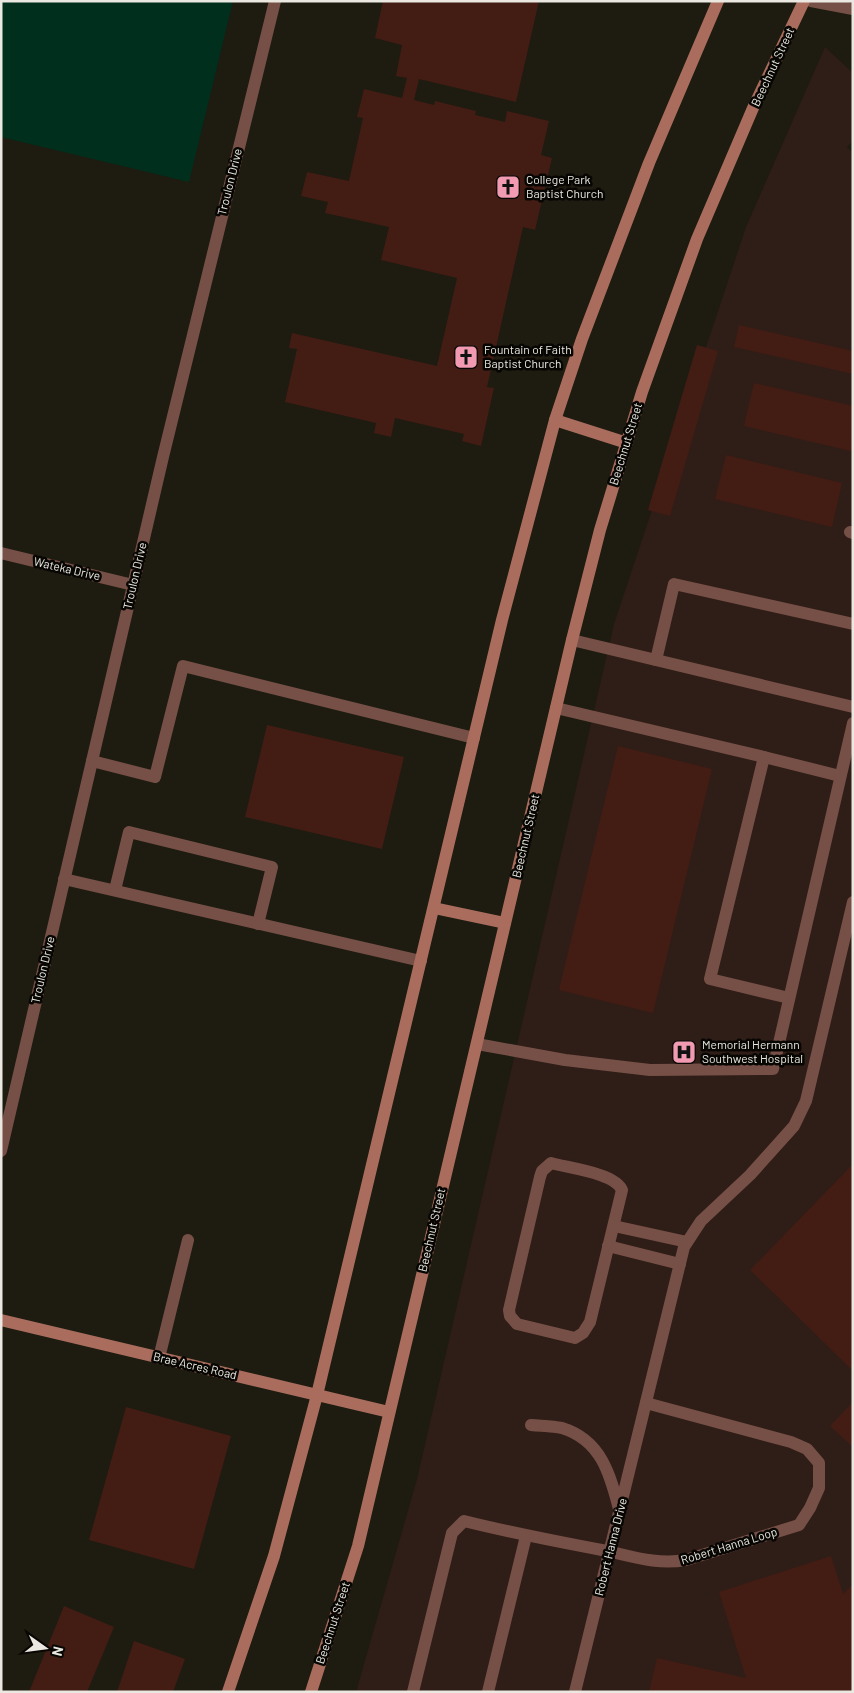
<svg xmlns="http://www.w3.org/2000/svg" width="854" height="1693" viewBox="0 0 854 1693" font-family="Barlow,sans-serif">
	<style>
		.medical { fill: #2f1d17 }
		.green { fill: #012f1d }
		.building { fill: #431d14 }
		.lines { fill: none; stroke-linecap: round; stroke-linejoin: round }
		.lane { stroke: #765046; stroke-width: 12 }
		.street { stroke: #765046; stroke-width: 12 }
		.secondary { stroke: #aa6d5d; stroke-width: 12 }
		.labels { text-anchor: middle; stroke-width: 5; stroke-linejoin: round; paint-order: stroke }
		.street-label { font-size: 12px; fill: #eae8e1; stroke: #070603 }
		.poi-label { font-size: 12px; fill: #eae8e1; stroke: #070603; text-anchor: start }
	</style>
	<rect width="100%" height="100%" fill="#1e1b11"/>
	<polygon class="medical" points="825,47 853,73 853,141 847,147 853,153 853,1692 356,1692 417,1479 614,624 746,227"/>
	<polygon class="green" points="1,1 233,1 189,182 1,137"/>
	<g class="building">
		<polygon points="383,1 539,1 516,102 419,79 414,100 434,105 435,101 476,111 475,115 505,122 507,111 549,121 541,155 552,158 535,230 523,227 487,387 494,388 481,446 462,441 464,434 395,418 391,437 374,433 376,423 285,402 297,349 289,348 292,333 437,366 457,278 381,260 389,227 325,213 328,202 301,196 307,172 349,181 363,118 357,117 364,89 402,98 407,78 396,76 402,45 375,38"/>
		<polygon points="739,325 853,351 853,374 734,347"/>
		<polygon points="697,345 718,351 670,516 648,510"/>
		<polygon points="754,383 853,406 853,443 851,451 744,426"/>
		<polygon points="726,455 842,483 832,527 715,499"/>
		<polygon points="267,725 404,757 382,849 245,817"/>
		<polygon points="618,746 712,769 653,1013 559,990"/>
		<polygon points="853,1164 853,1371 750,1270"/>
		<polygon points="853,1402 853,1447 830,1426"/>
		<polygon points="126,1407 231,1436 194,1569 89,1540"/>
		<polygon points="831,1556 843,1594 853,1584 853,1692 649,1692 657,1658 746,1678 719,1592"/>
		<polygon points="64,1606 114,1627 87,1692 29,1692"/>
		<polygon points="134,1641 185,1659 173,1692 117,1692"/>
	</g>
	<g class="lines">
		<g class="lane">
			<polyline points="811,1 853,9"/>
			<polyline points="850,532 853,533"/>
			<polyline points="572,640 853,707"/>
			<polyline points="656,660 674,584 853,624"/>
			<polyline points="556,708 764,757"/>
			<polyline points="92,761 155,777 183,666 474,738"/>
			<polyline points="64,879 421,961"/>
			<polyline points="115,890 129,832 272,867 258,924"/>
			<polyline points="789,998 710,979 764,757 840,776"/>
			<polyline points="477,1044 565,1060 650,1070 773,1069 853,723"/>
			<path d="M551,1163c17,5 64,10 71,27l-32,132 -7,11 -8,5 -58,-14 -7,-8 -1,-6 31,-133 2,-6z"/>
			<polyline points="614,1226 687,1242"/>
			<polyline points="608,1246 680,1264"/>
			<polyline points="159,1358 188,1240"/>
			<path d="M531,1425c10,1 21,1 31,3 39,12 48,46 57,81"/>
			<path d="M413,1692l39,-159 12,-12c48,12 95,21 143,30 27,6 51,14 79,9l113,-35 11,-17 9,-20v-25l-12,-14 -16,-7 -145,-39"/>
			<polyline points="488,1692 526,1536"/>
			<polyline points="575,1692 684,1247 701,1221 750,1175 794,1126 806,1101 853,902"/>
		</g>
		<g class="street">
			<polyline points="1,553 133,585"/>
			<polyline points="1,1151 163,457 275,1"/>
		</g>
		<g class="secondary">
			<polyline points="555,420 627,443"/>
			<polyline points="434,908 505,923"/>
			<polyline points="1,1320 389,1412"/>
			<polyline points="228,1692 274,1556 317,1395 502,620 555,420 582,339 649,163 718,1"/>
			<polyline points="311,1692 358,1546 572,640 600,530 642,392 697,239 753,108 804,1"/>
		</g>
	</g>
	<defs>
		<g id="church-square" transform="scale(1.25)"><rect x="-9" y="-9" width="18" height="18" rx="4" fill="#f19ab2" stroke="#070603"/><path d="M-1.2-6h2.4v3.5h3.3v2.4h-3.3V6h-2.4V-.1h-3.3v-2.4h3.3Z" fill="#111"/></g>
		<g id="hospital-square" transform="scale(1.25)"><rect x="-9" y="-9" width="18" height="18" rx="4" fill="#f19ab2" stroke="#070603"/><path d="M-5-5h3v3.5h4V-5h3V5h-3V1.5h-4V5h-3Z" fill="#111"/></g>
	</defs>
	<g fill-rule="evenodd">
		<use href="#church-square" x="508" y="187"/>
		<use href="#church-square" x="466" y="357"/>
		<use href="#hospital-square" x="684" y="1052"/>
	</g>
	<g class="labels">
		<g class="street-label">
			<text transform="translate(773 67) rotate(-65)" y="4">Beechnut Street</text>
			<text transform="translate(230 182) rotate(-76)" y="4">Troulon Drive</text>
			<text transform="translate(626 444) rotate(-73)" y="4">Beechnut Street</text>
			<text transform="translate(67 569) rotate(13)" y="4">Wateka Drive</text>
			<text transform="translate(135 576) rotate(-77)" y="4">Troulon Drive</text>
			<text transform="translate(526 836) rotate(-77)" y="4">Beechnut Street</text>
			<text transform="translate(43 970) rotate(-77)" y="4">Troulon Drive</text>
			<text transform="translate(432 1230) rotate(-77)" y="4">Beechnut Street</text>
			<text transform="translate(195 1366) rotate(13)" y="4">Brae Acres Road</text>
			<text transform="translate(729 1546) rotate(-17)" y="4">Robert Hanna Loop</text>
			<text transform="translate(611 1547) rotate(-76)" y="4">Robert Hanna Drive</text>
			<text transform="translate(333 1623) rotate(-72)" y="4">Beechnut Street</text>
		</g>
		<g class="poi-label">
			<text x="526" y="184">College Park<tspan x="526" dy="14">Baptist Church</tspan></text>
			<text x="484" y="354">Fountain of Faith<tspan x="484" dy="14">Baptist Church</tspan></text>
			<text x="702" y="1049">Memorial Hermann<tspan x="702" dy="14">Southwest Hospital</tspan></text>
		</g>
	</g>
	<rect width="854" height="1693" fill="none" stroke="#eae8e1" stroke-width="5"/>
	<g transform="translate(45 1648) rotate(104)" stroke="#070603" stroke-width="4" paint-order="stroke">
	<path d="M0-4L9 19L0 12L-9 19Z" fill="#eae8e1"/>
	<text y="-8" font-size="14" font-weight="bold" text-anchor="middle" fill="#eae8e1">N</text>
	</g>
</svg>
